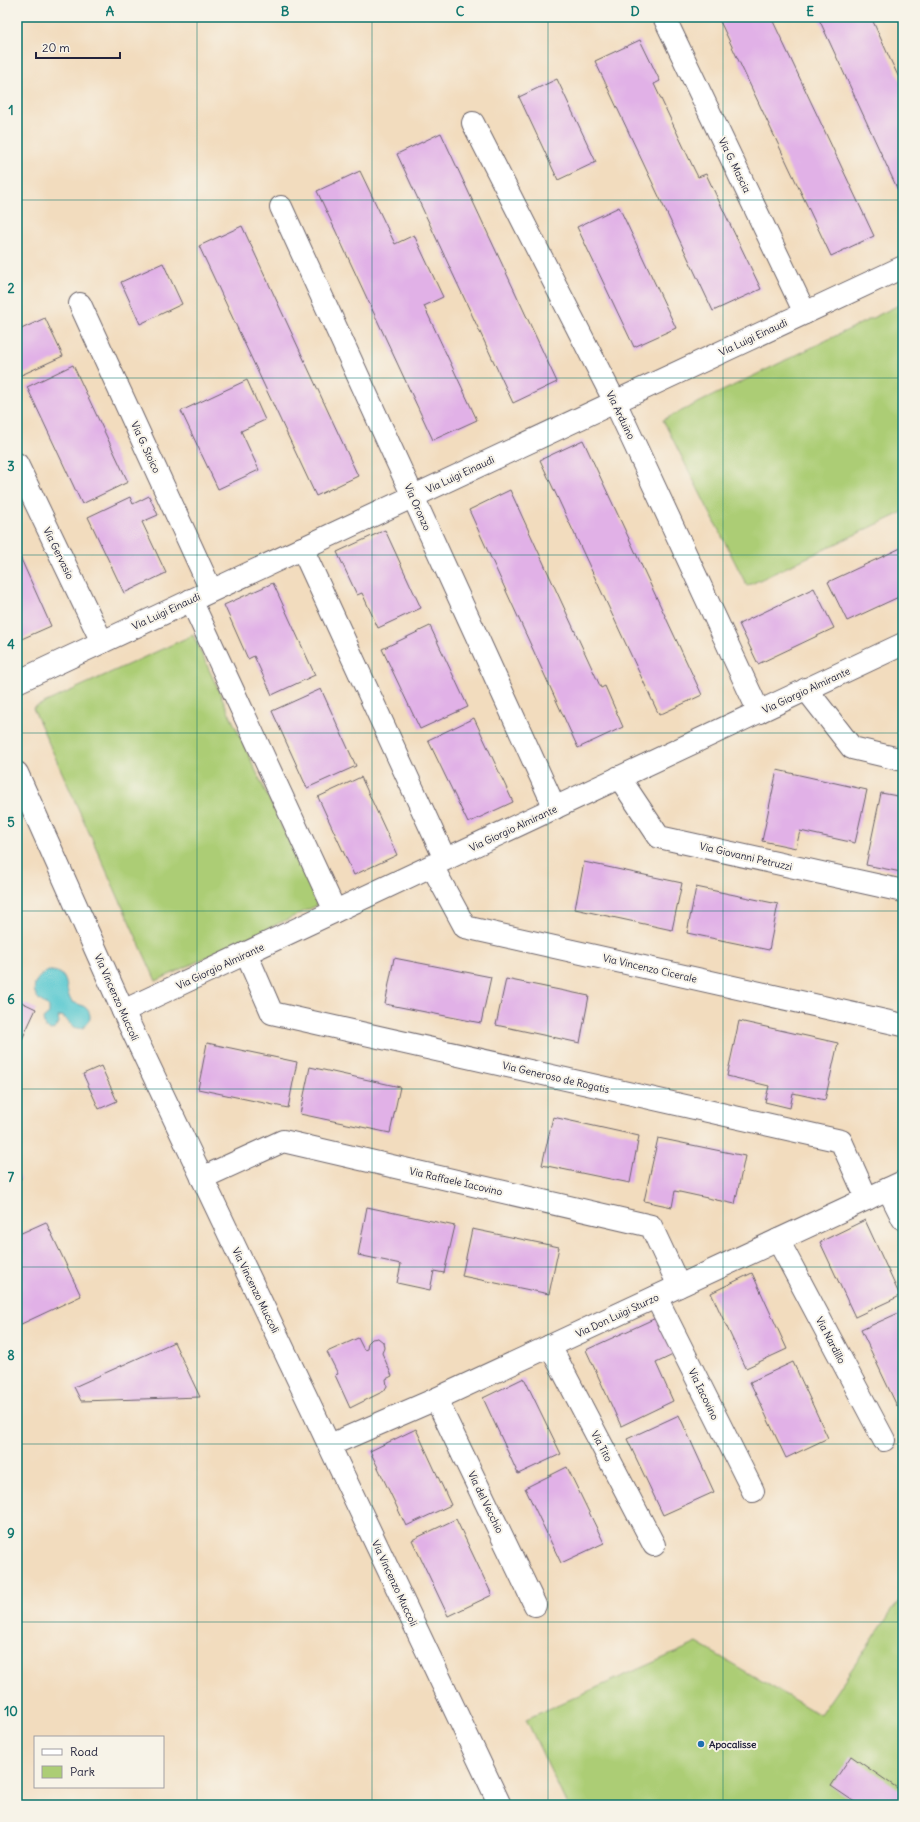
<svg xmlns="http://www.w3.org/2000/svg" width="920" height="1822" viewBox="0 0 920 1822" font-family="Delius,sans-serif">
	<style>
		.green { fill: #accd75; stroke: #677858 }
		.water { fill: #5dcad1; stroke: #407686 }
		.building { fill: #e1b1e7 }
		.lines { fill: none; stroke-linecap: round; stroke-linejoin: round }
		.minor-casing { stroke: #6b6369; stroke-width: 24 }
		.minor { stroke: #fff; stroke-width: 22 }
		.grid { fill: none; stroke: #0f766e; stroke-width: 1; stroke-opacity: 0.55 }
		.poi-dot { fill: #1f6fb2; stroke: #f7f3e8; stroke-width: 1.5 }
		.labels { text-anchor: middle; stroke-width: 4; stroke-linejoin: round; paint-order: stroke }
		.street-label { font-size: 10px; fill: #22223b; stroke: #f7f3e8 }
		.poi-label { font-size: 10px; font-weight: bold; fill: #22223b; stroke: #f7f3e8; text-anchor: start }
		.neatline { fill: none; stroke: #0f766e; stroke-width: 1.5 }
		.grid-label { font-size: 13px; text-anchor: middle; font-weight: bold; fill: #0f766e }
	</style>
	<rect width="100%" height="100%" fill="#f7f3e8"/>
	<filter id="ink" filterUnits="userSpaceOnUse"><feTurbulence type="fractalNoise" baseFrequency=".025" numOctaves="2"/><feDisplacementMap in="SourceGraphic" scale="8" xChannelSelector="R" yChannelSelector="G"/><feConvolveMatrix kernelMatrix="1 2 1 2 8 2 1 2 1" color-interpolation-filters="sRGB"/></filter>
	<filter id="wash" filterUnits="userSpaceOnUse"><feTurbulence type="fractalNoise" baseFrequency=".012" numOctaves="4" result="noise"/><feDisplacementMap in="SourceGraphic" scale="16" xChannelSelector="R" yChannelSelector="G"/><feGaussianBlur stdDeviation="0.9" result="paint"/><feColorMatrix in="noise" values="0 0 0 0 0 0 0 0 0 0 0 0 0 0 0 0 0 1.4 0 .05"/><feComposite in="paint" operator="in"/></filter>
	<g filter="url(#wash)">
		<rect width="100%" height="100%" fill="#f2dcbe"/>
		<g class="green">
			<polygon points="903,303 903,512 747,586 663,420"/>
			<polygon points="193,635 318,905 156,981 33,708"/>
			<polygon points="903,1595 903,1805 567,1805 526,1719 697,1643 820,1715"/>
		</g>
		<path class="water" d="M49,971c23,0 14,19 23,31 9,3 19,5 18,17l-7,9c-12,2 -13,-7 -21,-12l-4,1 1,6 -4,6 -4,1 -6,-3 -2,-8 6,-5v-6c-3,-5 -9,-6 -12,-11 -7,-11 1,-22 12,-26z"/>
		<g id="blocks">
			<g class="building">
				<polygon points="718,17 771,17 874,236 831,256"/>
				<polygon points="818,17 871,17 890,59 903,86 903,201"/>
				<polygon points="640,40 660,81 654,84 694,169 698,177 706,174 761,289 713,311 595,61"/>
				<polygon points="557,79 596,162 558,180 519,97"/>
				<polygon points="441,133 557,382 513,403 397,154"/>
				<polygon points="360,171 395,244 414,235 443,297 424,306 477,420 433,440 317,191"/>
				<polygon points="619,207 676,328 634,347 577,227"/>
				<polygon points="242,226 358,476 316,496 199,246"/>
				<polygon points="163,263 182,304 140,324 121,282"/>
				<polygon points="45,318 63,356 17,377 17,331"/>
				<polygon points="73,365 128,482 82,504 27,387"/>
				<polygon points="247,380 265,420 241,431 259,470 218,489 181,411"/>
				<polygon points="583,440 702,695 659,715 540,460"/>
				<polygon points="510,490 601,688 605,686 623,727 578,748 469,510"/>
				<polygon points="149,496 158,515 142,522 166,573 124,593 88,517 130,497 133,504"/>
				<polygon points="385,530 421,608 378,628 362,593 357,595 337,552"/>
				<polygon points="903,547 903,595 847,621 828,582"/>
				<polygon points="17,550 51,626 17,641"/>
				<polygon points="273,583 315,675 272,695 254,656 248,659 224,605"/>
				<polygon points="814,588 834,628 758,664 739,624"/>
				<polygon points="430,626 468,707 420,729 382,649"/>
				<polygon points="321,689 356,766 307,788 272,711"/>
				<polygon points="474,718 513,802 468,823 428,740"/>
				<polygon points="777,770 867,790 855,843 800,831 796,848 762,841"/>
				<polygon points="361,777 397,855 354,875 318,797"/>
				<polygon points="881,793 903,797 903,862 901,872 866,865"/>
				<polygon points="584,862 682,883 672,930 575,909"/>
				<polygon points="696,887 778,904 769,950 687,933"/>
				<polygon points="394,958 491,977 481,1023 385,1004"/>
				<polygon points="506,979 589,996 580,1043 496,1025"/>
				<polygon points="17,1000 36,1009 17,1050"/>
				<polygon points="739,1021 838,1043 825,1100 793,1093 790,1108 765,1102 769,1086 727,1076"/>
				<polygon points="207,1043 297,1062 288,1108 198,1089"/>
				<polygon points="101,1066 117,1101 99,1109 83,1074"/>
				<polygon points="310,1067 400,1087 390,1133 300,1114"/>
				<polygon points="553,1117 639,1136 630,1183 542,1165"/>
				<polygon points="658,1138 745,1156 735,1204 675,1191 672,1207 644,1201"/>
				<polygon points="17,1170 21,1179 17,1181"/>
				<polygon points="367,1207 455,1226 444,1273 434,1271 430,1290 397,1283 401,1264 358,1255"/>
				<polygon points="865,1220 900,1296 855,1317 820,1242"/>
				<polygon points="46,1222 81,1296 17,1326 17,1235"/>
				<polygon points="472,1229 559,1247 549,1294 462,1276"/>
				<polygon points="752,1273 787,1349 746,1368 711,1293"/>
				<polygon points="903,1311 903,1403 897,1406 861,1330"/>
				<polygon points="658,1317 675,1354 656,1363 673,1401 621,1426 586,1350"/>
				<polygon points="358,1338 364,1350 367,1349 368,1343 372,1339 378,1338 383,1342 384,1348 382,1353 392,1376 386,1379 387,1386 384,1391 350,1408 335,1375 338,1374 327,1352"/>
				<polygon points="174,1342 200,1397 81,1401 74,1387"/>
				<polygon points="793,1362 828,1438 786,1458 750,1382"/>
				<polygon points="524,1378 561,1454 518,1474 483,1398"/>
				<polygon points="679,1415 714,1492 663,1515 627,1439"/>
				<polygon points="416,1429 451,1505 406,1526 370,1451"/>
				<polygon points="567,1467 604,1543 561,1563 525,1488"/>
				<polygon points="456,1519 492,1595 448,1616 412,1540"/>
				<polygon points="851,1756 903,1792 903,1805 859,1805 831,1786"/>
			</g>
		</g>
	</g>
	<g filter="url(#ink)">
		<use href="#blocks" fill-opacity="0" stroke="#6b6369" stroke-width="1"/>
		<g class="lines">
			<g class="minor-casing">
				<g id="minor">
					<polyline points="664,17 805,313"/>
					<polyline points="473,123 615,402 759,712"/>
					<polyline points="281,207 555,808"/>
					<polyline points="80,304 211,590"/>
					<polyline points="17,464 102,642"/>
					<polyline points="302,548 445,859"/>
					<polyline points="191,600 335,911"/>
					<polyline points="17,682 903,267"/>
					<polyline points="806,689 852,748 903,760"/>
					<polyline points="17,773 123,1011 500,1805"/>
					<polyline points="619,777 659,837 903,891"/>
					<polyline points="432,866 465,927 903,1025"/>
					<polyline points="246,953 272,1013 841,1141 867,1199"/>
					<polyline points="123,1011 903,644"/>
					<polyline points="202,1178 283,1141 651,1226 679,1286"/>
					<polyline points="888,1189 903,1219"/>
					<polyline points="778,1240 884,1440"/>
					<polyline points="656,1297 753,1491"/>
					<polyline points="550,1346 654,1545"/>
					<polyline points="436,1399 535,1605"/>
					<polyline points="330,1445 436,1399 903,1182"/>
				</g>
			</g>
			<use href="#minor" class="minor"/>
		</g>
	</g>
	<path class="grid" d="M197,17v1788M372,17v1788M548,17v1788M723,17v1788M17,200h886M17,378h886M17,555h886M17,733h886M17,911h886M17,1089h886M17,1267h886M17,1444h886M17,1622h886"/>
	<circle class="poi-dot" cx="701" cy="1744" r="4"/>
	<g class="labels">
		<g class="street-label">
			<text transform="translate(735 165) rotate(64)" y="4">Via G. Mascia</text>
			<text transform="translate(753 337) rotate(-25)" y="4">Via Luigi Einaudi</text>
			<text transform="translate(621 415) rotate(64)" y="4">Via Arduino</text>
			<text transform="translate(146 447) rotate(65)" y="4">Via G. Stoico</text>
			<text transform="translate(460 474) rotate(-25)" y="4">Via Luigi Einaudi</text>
			<text transform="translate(418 507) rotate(66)" y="4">Via Oronzo</text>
			<text transform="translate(59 553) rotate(64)" y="4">Via Gervasio</text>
			<text transform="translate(166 611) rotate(-25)" y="4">Via Luigi Einaudi</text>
			<text transform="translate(806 690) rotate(-25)" y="4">Via Giorgio Almirante</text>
			<text transform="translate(513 828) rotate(-25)" y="4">Via Giorgio Almirante</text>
			<text transform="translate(746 856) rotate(13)" y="4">Via Giovanni Petruzzi</text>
			<text transform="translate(220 966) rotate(-25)" y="4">Via Giorgio Almirante</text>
			<text transform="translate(650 968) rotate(13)" y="4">Via Vincenzo Cicerale</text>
			<text transform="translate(117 997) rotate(66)" y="4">Via Vincenzo Muccoli</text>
			<text transform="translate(556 1077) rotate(13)" y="4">Via Generoso de Rogatis</text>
			<text transform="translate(456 1181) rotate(13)" y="4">Via Raffaele Iacovino</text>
			<text transform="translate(256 1290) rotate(64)" y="4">Via Vincenzo Muccoli</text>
			<text transform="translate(617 1315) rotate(-25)" y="4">Via Don Luigi Sturzo</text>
			<text transform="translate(831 1340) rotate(62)" y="4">Via Nardillo</text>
			<text transform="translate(704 1394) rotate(64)" y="4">Via Iacovino</text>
			<text transform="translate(602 1446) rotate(62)" y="4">Via Tito</text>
			<text transform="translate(486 1502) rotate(64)" y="4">Via del Vecchio</text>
			<text transform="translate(395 1583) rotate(65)" y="4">Via Vincenzo Muccoli</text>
		</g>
		<g class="poi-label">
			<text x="709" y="1748">Apocalisse</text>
		</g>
	</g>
	<rect width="920" height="1822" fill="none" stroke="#f7f3e8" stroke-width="44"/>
	<rect x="34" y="1736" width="130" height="52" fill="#f7f3e8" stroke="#a29fa3"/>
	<rect x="42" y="1749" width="20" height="6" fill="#ffffff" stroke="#a29fa3"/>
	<text x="70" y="1756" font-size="12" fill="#22223b">Road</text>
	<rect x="42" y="1766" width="20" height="12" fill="#accd75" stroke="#a29fa3"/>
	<text x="70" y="1776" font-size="12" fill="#22223b">Park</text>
	<path d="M36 52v6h84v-6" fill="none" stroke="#22223b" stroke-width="2"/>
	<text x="42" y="52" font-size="12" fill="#22223b" stroke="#f7f3e8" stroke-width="3" paint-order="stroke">20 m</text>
	<rect x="22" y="22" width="876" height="1778" class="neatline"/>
	<g class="grid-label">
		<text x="110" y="16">A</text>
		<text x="285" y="16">B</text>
		<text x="460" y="16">C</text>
		<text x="635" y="16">D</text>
		<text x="810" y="16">E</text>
		<text x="11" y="115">1</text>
		<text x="11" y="293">2</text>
		<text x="11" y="471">3</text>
		<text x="11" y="649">4</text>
		<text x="11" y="827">5</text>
		<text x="11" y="1004">6</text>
		<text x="11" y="1182">7</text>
		<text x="11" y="1360">8</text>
		<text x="11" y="1538">9</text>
		<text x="11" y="1716">10</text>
	</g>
</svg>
